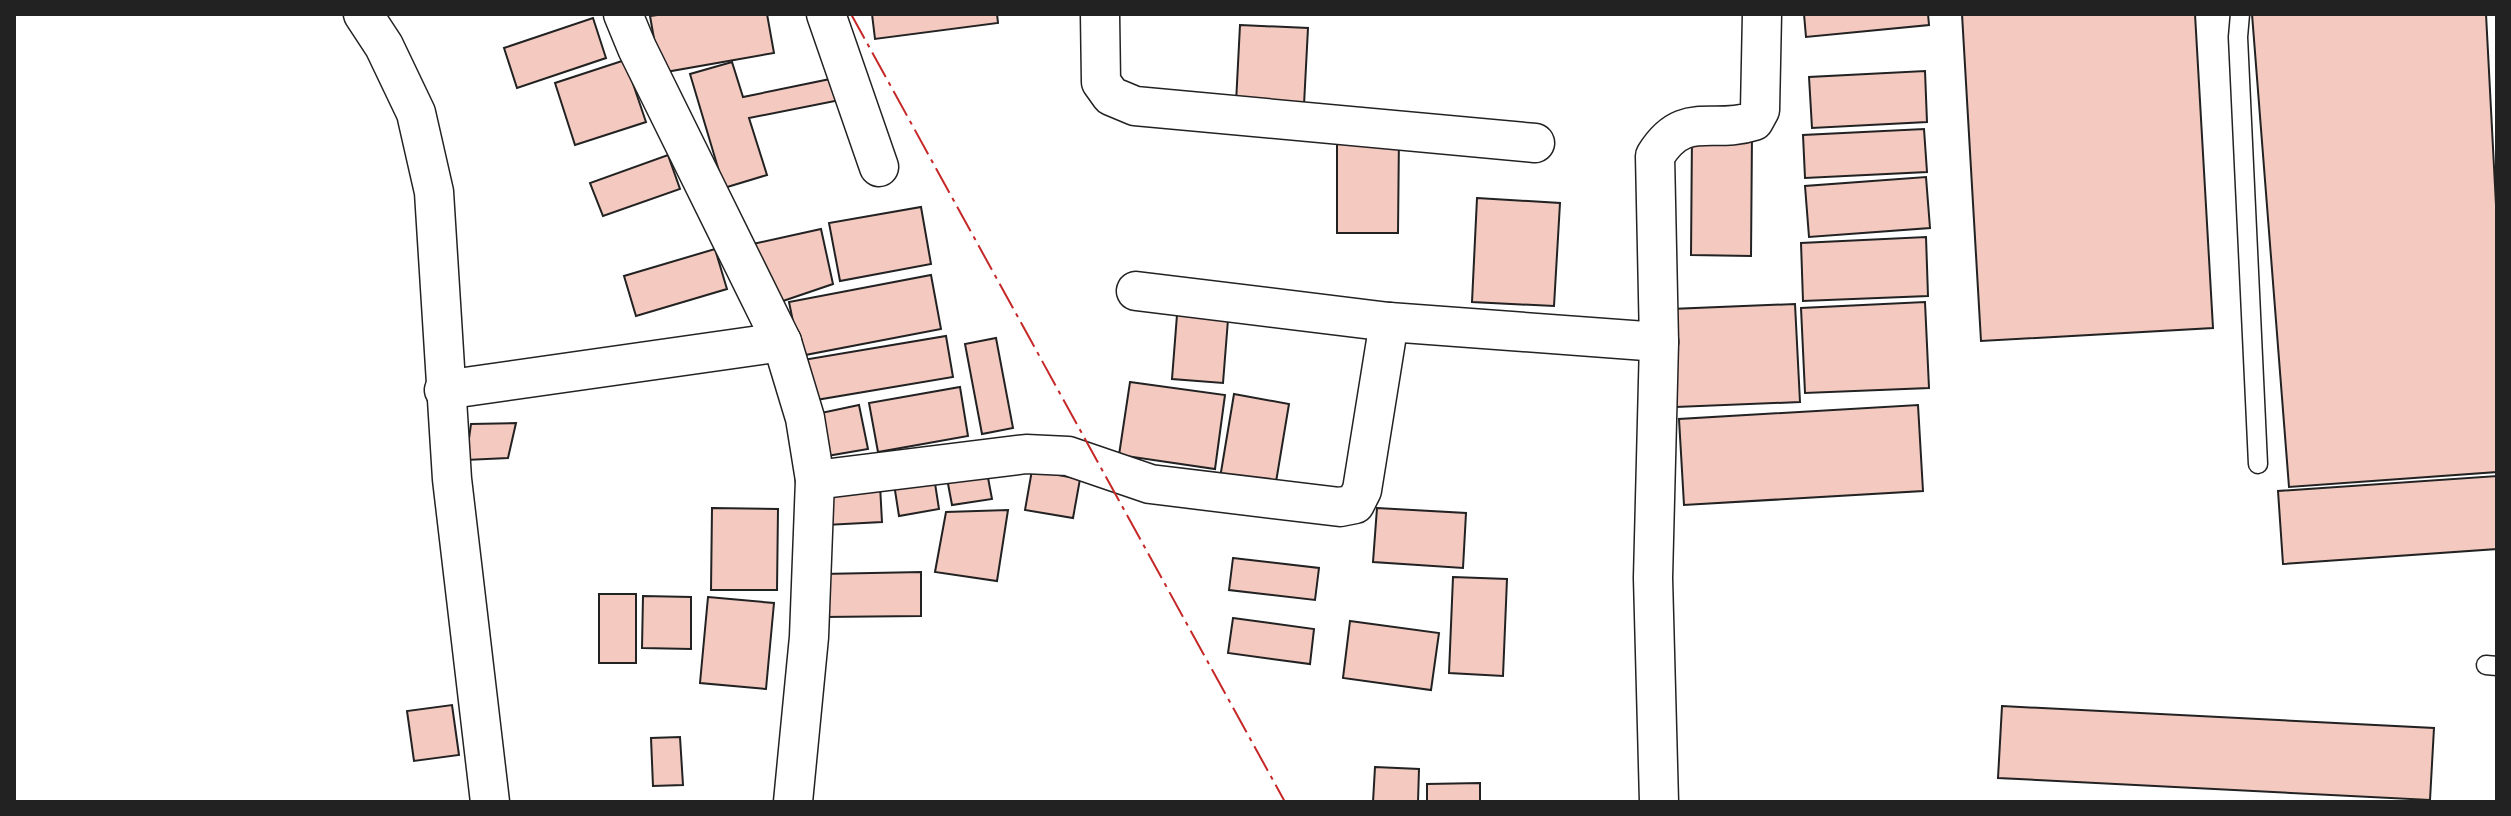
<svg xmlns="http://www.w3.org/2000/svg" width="2511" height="816" viewBox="0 0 2511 816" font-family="Montserrat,sans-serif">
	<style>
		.building { fill: #f3c9c0; stroke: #222; stroke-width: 2 }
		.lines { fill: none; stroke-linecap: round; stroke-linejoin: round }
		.service-casing { stroke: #222; stroke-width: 21 }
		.minor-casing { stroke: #222; stroke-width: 41 }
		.service { stroke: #fff; stroke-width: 18 }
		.minor { stroke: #fff; stroke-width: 38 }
		.power { stroke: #c62828; stroke-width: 2; stroke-dasharray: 28 6 4 6; stroke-linecap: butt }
	</style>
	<rect width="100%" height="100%" fill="#fff"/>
	<g class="building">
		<polygon points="665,14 767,14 774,53 660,73 650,16"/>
		<polygon points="872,14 997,14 998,23 875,39"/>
		<polygon points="1804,14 1928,14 1929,25 1806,37"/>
		<polygon points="1962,14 2195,14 2213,328 1981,341"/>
		<polygon points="2252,14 2486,14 2497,224 2497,472 2289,487"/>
		<polygon points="593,18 606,58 517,88 504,48"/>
		<polygon points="1240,25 1308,28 1304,105 1236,103"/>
		<polygon points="625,60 646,122 575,145 555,83"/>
		<polygon points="732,62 743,97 835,78 840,100 749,118 767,175 724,188 690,74"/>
		<polygon points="1925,71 1927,122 1812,128 1809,77"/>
		<polygon points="1924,129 1927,172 1805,178 1803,135"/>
		<polygon points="1692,133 1752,134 1751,256 1691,255"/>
		<polygon points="1337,134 1399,134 1398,233 1337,233"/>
		<polygon points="668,155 680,189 603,216 590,183"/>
		<polygon points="1926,177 1930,228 1809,237 1805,186"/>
		<polygon points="1477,198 1560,203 1554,306 1472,302"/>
		<polygon points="921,207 931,264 840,281 829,223"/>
		<polygon points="821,229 833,284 780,302 744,246"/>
		<polygon points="1926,237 1928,296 1803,301 1801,243"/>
		<polygon points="715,249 727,289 636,316 624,276"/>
		<polygon points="931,275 941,329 800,356 789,302"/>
		<polygon points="1178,302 1229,307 1223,383 1172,379"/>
		<polygon points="1925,302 1929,388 1805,393 1801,308"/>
		<polygon points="1795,304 1800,402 1676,407 1671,309"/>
		<polygon points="946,336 953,377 810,401 803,360"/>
		<polygon points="996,338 1013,428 982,434 965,344"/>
		<polygon points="1130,382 1225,395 1215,469 1119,455"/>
		<polygon points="960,387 968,436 878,452 869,403"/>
		<polygon points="1234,394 1289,404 1275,488 1220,478"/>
		<polygon points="859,405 868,449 827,456 821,413"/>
		<polygon points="1918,405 1923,491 1684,505 1679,419"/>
		<polygon points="516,423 508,458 466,460 471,424"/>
		<polygon points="986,467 992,499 952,505 946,473"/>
		<polygon points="1032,470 1080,479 1073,518 1025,510"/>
		<polygon points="2497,476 2497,549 2283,564 2278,491"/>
		<polygon points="934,477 939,509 899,516 894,484"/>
		<polygon points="880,485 882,522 826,525 824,488"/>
		<polygon points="712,508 778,509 777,590 711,590"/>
		<polygon points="1377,508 1466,513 1463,568 1373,562"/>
		<polygon points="1008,510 997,581 935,572 946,512"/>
		<polygon points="1233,558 1319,568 1315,600 1229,590"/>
		<polygon points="921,572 921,616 823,617 822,574"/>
		<polygon points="1453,577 1507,579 1503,676 1449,673"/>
		<rect x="599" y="594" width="37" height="69"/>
		<polygon points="643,596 691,597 691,649 642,648"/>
		<polygon points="708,597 774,603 766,689 700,683"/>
		<polygon points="1233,618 1314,629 1310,664 1228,653"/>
		<polygon points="1350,621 1439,633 1431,690 1343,678"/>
		<polygon points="452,705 459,755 414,761 407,711"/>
		<polygon points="2002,706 2434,728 2430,800 1998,778"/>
		<polygon points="680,737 683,785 653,786 651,738"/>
		<polygon points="1375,767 1419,769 1418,802 1373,802"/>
		<polygon points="1480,783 1480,802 1427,802 1427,784"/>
	</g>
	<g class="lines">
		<g class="service-casing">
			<g id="service">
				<polyline points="2240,14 2238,37 2258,464"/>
				<polyline points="2486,665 2497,666"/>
			</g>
		</g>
		<g class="minor-casing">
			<g id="minor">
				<polyline points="363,14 384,46 416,113 434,192 452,479 490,802"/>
				<polyline points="623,14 637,48 782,342 805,418 815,480 809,637 793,802"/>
				<polyline points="826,14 879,167"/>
				<polyline points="1100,14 1101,82 1111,96 1135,106 1535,143"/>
				<polyline points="1136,291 1389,322 1659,342"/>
				<polyline points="444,390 782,342"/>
				<polyline points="815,480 1026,454 1068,456 1150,484 1340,507 1355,504 1362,490 1389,322"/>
				<path d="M1659,802l-6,-224 6,-236 -4,-186c29,-47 56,-21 99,-35l6,-11 2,-96"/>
			</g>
		</g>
		<use href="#service" class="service"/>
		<use href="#minor" class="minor"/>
		<polyline class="power" points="851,14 1285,802"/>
	</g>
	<rect width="2511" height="816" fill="none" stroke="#222222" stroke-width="32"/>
</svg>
